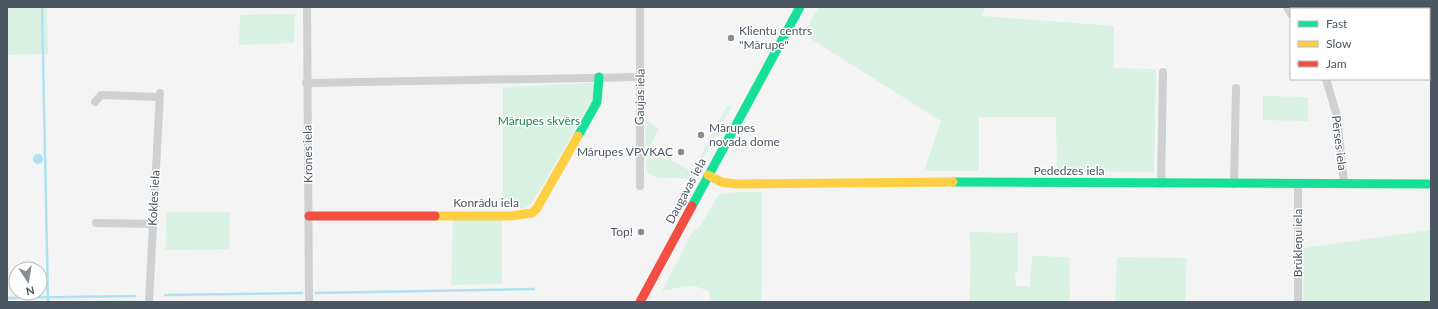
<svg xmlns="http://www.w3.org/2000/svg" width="1438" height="309" viewBox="0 0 1438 309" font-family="Lato,sans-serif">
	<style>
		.green { fill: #d9f2e3 }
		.water { fill: #aee2f0 }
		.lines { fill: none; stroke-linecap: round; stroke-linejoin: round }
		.stream { stroke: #aee2f0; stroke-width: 2.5 }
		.street { stroke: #ced0d2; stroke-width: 8 }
		.fast { stroke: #16e098; stroke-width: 9 }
		.slow { stroke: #ffcf43; stroke-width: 9 }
		.jam { stroke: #f24e42; stroke-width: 9 }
		.poi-dot { fill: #868d94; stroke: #fff; stroke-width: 1.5 }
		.labels { text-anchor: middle; stroke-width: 3; stroke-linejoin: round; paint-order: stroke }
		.poi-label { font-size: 12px; fill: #4a5661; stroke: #fff; text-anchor: start }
		.street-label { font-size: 12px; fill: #4a5661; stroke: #fff }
		.park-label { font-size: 12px; fill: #17864f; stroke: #fff }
	</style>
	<rect width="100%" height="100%" fill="#f4f4f4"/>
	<g class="green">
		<polygon points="7,7 47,7 48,54 7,55"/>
		<polygon points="819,7 985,7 982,16 1114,26 1113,68 1156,69 1154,172 1057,171 1056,117 979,117 979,171 924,171 941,121 803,34"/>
		<polygon points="1412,7 1431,7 1431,36 1429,37 1429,9 1407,9"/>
		<polygon points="295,14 294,43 239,45 240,15"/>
		<polygon points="590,83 594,83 597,92 532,203 525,208 503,208 503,87"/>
		<polygon points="1263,96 1308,97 1308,121 1263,120"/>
		<polygon points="727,106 732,106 691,179 655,177 647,173 645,119 659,129 649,148 692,172"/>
		<path d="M736,192h26l-1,110h-50l-2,-10c-20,-11 -27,-4 -47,-1l29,-57 10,-9 16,-28 3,-3z"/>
		<polygon points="167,212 230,212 229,249 165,250"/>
		<polygon points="453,220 502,220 502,284 451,285"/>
		<polygon points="1431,230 1431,302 1303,302 1304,248"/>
		<polygon points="969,232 1018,233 1018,272 1015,272 1016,286 1030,286 1032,256 1069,257 1070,302 969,302 971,258"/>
		<polygon points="1117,257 1187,258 1185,302 1115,302"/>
		<polygon points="96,300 138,300 138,302 95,302"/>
	</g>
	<circle class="water" cx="38" cy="159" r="5"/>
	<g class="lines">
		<g class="stream">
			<polyline points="42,7 48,302"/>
			<polyline points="316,293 534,289"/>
			<polyline points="165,295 302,293"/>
			<polyline points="7,298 135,296"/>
		</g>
		<g class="street">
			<polyline points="307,7 309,302"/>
			<polyline points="1287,7 1291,14"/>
			<polyline points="1326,79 1337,116 1344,184"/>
			<polyline points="306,83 641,77"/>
			<polyline points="95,102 101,95 159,97"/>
			<polyline points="1161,184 1163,72"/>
			<polyline points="1234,184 1236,88"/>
			<polyline points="640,186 640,7"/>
			<polyline points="96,223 152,224"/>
			<polyline points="149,302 160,93"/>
			<polyline points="1298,302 1298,184"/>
		</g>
		<g class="fast">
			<polyline points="578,136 597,102 599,77"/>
			<polyline points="953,182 1431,184"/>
			<polyline points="692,206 800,7"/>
		</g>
		<g class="slow">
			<polyline points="708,175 721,182 737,184 953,182"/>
			<polyline points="435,216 511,216 532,213 537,208 578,136"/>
		</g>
		<g class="jam">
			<polyline points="309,216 435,216"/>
			<polyline points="640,302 692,206"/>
		</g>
	</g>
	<g class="poi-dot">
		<circle cx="731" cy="38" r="4"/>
		<circle cx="701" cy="135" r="4"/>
		<circle cx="681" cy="152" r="4"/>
		<circle cx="641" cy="232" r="4"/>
	</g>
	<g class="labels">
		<g class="poi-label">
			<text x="739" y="35">Klientu centrs<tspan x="739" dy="14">"Mārupe"</tspan></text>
			<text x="709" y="132">Mārupes<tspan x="709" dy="14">novada dome</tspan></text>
			<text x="673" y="156" text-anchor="end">Mārupes VPVKAC</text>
			<text x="633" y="236" text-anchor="end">Top!</text>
		</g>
		<g class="street-label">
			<text transform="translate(640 97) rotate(-89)" y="4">Gaujas iela</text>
			<text transform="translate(1339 143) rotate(83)" y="4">Pērses iela</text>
			<text transform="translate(308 154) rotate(-91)" y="4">Krones iela</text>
			<text x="1069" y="175">Pededzes iela</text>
			<text transform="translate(686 191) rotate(-62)" y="4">Daugavas iela</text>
			<text transform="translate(154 198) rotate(-87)" y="4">Kokles iela</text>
			<text x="486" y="207">Konrādu iela</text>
			<text transform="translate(1298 243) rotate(-90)" y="4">Brūkleņu iela</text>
		</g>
		<g class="park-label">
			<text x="539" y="125">Mārupes skvērs</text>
		</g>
	</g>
	<rect width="1438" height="309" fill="none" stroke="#4a5661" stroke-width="16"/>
	<rect x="1290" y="8" width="140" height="72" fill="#ffffff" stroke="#b7bbc0"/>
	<rect x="1298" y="21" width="20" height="6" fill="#16e098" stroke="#b7bbc0"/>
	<text x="1326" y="28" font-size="12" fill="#4a5661">Fast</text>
	<rect x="1298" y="41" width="20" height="6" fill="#ffcf43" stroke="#b7bbc0"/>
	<text x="1326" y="48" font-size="12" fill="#4a5661">Slow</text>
	<rect x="1298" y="61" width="20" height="6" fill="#f24e42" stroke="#b7bbc0"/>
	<text x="1326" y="68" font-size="12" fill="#4a5661">Jam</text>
	<g transform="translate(28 281) rotate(168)"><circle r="19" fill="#ffffff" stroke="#b7bbc0"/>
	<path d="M0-3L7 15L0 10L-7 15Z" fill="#868d94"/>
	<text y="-6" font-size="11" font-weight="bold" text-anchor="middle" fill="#4a5661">N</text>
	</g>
</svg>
